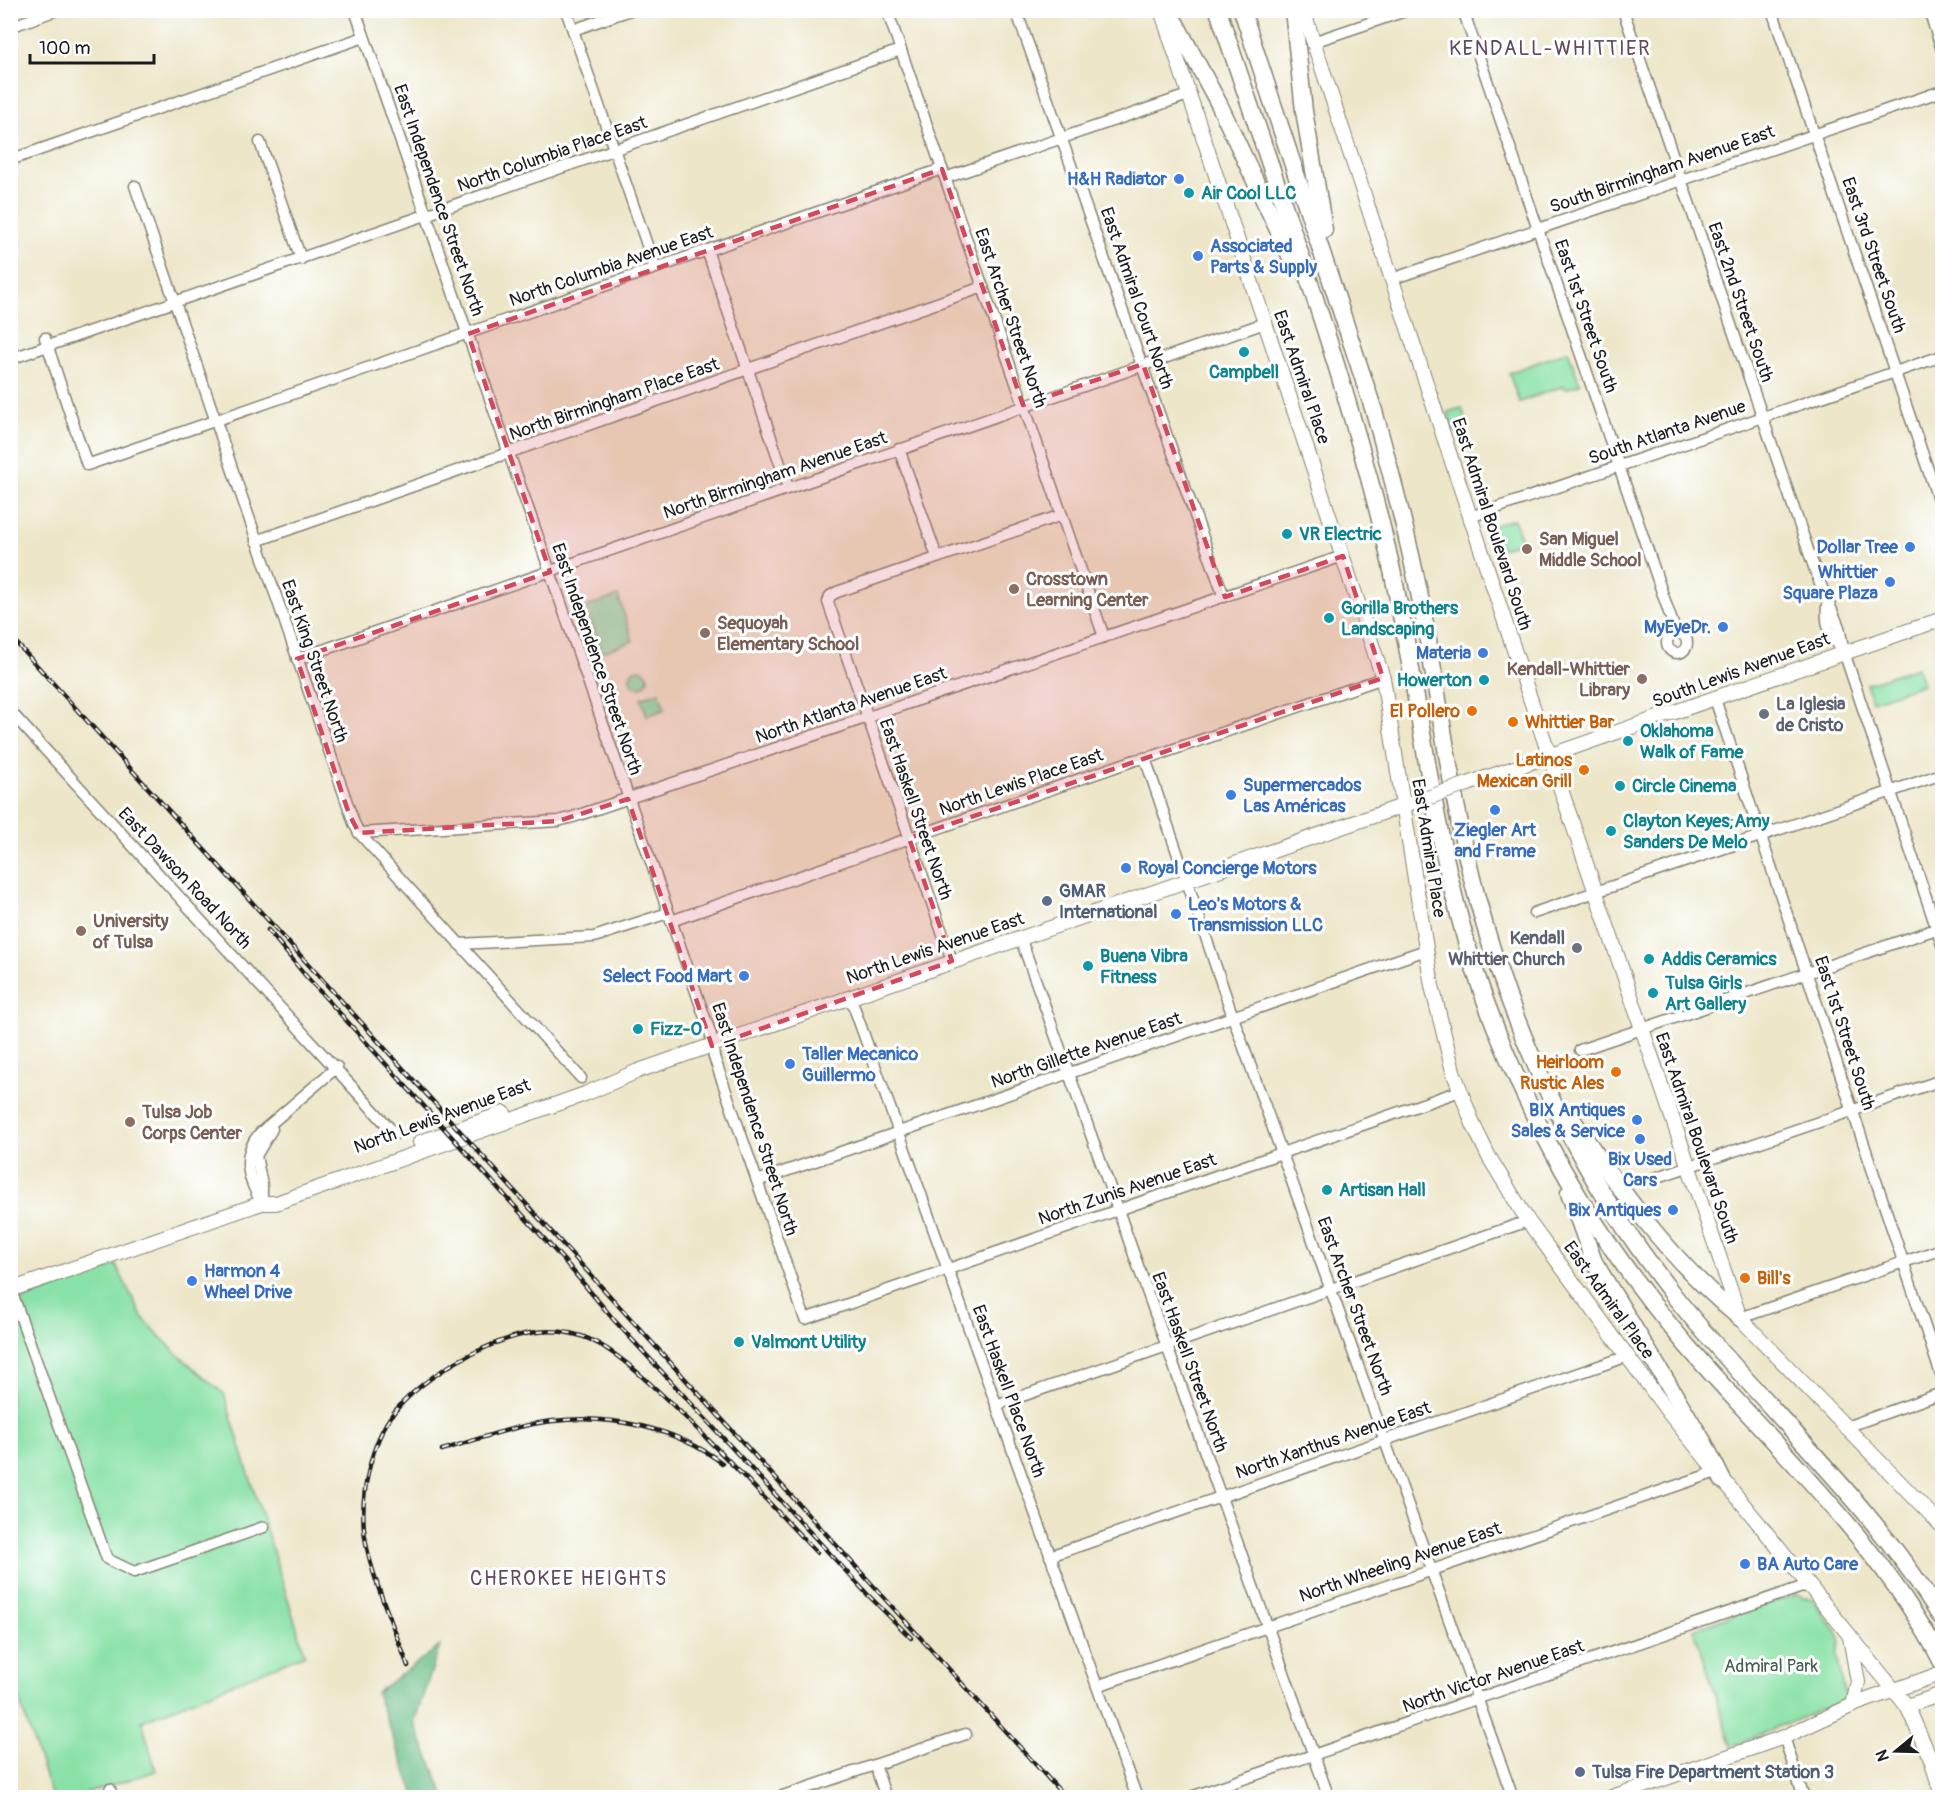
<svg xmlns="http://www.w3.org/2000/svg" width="1953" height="1808" viewBox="0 0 1953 1808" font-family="Pangolin,sans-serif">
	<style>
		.green { fill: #88e1a6; stroke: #527e61; stroke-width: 1.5 }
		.forest { fill: #6ebf8b; stroke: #456e54; stroke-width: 1.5 }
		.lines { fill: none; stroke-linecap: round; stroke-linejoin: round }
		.minor-casing { stroke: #848172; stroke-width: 13 }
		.major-casing { stroke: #848172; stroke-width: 16 }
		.highway-casing { stroke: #848172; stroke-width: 19 }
		.minor { stroke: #fff; stroke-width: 10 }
		.major { stroke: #fff; stroke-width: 14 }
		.highway { stroke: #fff; stroke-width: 16 }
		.rail-casing { stroke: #1c1c1c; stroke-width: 4.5 }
		.rail { stroke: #fff; stroke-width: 2; stroke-dasharray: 7; stroke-linecap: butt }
		.major-bridge-casing { stroke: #848172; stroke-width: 16; stroke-linecap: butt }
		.major-bridge { stroke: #fff; stroke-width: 14 }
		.marked { fill: #d1495b; fill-opacity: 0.2; stroke: #d1495b; stroke-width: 4.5; stroke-dasharray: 12 8; stroke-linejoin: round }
		.shop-dot { fill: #3f7fe0; stroke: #fff; stroke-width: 2 }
		.culture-dot { fill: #0f9aa8; stroke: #fff; stroke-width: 2 }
		.education-dot { fill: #8d6e63; stroke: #fff; stroke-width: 2 }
		.food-dot { fill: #e8710a; stroke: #fff; stroke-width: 2 }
		.worship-dot { fill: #6b7280; stroke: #fff; stroke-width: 2 }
		.service-dot { fill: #5c6f8a; stroke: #fff; stroke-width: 2 }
		.labels { text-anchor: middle; stroke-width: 6; stroke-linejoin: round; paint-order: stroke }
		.street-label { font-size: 18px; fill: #1c1c1c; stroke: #fff }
		.shop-label { font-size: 18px; font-weight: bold; fill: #366cbe; stroke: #fff; text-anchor: end }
		.culture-label { font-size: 18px; font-weight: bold; fill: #0d838f; stroke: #fff; text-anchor: start }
		.education-label { font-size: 18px; font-weight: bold; fill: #785e54; stroke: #fff; text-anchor: start }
		.worship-label { font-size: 18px; font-weight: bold; fill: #5b616d; stroke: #fff; text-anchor: start }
		.food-label { font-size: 18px; font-weight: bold; fill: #c56008; stroke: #fff; text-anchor: end }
		.service-label { font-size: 18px; font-weight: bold; fill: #4e5e75; stroke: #fff; text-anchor: start }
		.park-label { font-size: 18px; fill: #42614c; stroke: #fff }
		.neighbourhood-label { font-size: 20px; letter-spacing: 1.5px; fill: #60495b; stroke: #fff }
	</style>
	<rect width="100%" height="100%" fill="#fff"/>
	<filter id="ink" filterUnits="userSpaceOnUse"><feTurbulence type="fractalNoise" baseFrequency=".0167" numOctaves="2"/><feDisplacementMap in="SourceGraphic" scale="12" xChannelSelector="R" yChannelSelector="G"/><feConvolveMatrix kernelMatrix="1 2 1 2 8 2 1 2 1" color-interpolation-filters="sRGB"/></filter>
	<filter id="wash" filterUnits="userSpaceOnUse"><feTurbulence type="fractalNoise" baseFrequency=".008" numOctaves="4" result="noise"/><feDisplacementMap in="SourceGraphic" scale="24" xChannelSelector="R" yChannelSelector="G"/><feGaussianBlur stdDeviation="1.35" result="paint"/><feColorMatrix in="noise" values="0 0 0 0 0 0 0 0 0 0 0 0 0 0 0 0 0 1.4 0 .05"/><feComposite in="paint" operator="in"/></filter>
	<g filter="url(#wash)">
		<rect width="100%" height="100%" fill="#ede6c9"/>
		<g class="green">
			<polygon points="1568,351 1580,384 1566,389 1564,386 1519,402 1509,373"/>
			<polygon points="1462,408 1468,427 1454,432 1448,412"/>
			<polygon points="1514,519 1522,542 1500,549 1492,526"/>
			<polygon points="618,596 633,641 602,652 586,607"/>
			<polygon points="1917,667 1923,684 1872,701 1866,684"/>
			<circle cx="639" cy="678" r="9"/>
			<polygon points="659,692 665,709 647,716 641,698"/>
			<polygon points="116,1265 142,1317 176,1353 224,1394 305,1654 142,1721 156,1771 75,1797 52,1797 11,1675 10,1304"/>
			<polygon points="1796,1594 1812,1600 1838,1633 1841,1641 1837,1655 1846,1700 1732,1746 1694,1629"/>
		</g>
		<polygon class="forest" points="440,1646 414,1722 445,1797 416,1797 376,1693"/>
	</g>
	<g filter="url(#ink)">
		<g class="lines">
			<g class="minor-casing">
				<g id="minor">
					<polyline points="355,10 711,1035 714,1057 805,1319 1460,1091"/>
					<polyline points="566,10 655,268"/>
					<polyline points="887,10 1104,637"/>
					<polyline points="1016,10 1224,597"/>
					<polyline points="1463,10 1676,633"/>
					<polyline points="1623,10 1817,576 1839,627 1844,652 1942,945"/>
					<polyline points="1772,10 1942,511"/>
					<polyline points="1929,10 1942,50"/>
					<polyline points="10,27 57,10"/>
					<polyline points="573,30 630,10"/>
					<polyline points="1313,42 1408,10"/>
					<polyline points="260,142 301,259"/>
					<polyline points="10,160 364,37"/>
					<polyline points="945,178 1188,95"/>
					<polyline points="135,186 354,823 359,833 581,1078"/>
					<polyline points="707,250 788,487"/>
					<polyline points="1392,279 1942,91"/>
					<polyline points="45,338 87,465 942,169"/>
					<polyline points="10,359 901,50"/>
					<polyline points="899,449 937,557"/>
					<polyline points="1470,517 1942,356"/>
					<polyline points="256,541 983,287"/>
					<path d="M1827,605c-2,21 3,31 17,47"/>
					<circle cx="1677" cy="643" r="10"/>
					<polyline points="297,659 1265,323"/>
					<polyline points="1715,699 1942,1378"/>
					<polyline points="10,711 395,1134"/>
					<polyline points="1145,758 1233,1017 1513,1798"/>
					<polyline points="359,833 558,821 573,817 1343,556"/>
					<polyline points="1534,913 1942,774"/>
					<polyline points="671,921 1135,760 1154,756 1383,678"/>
					<polyline points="1020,937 1329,1798"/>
					<polyline points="459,944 594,937 668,913"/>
					<polyline points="952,961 828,602 830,596 837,592 1062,515"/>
					<polyline points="850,996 1137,1798"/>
					<polyline points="1580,1050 1942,927"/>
					<polyline points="757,1181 1426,950"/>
					<polyline points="1646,1181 1942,1080"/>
					<path d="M262,1203c-14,-23 -22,-48 -2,-70l77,-66"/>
					<polyline points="262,1203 262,1185 256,1156 272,1129"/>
					<polyline points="11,1290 107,1559 134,1572 264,1527"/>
					<polyline points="1740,1318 1942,1249"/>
					<polyline points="996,1405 1528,1221"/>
					<polyline points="1846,1427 1942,1393"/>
					<polyline points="1050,1556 1628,1356"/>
					<polyline points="1097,1686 1716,1472"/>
					<polyline points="1784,1737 1804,1798"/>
					<polyline points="875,1765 886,1798"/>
					<polyline points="110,1789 113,1798"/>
					<polyline points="777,1798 966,1734"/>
					<polyline points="1188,1798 1808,1585"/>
				</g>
			</g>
			<g class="major-casing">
				<g id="major">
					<polyline points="1161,10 1383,678 1432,986 1453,1071 1473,1124 1489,1157 1528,1221 1669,1413 1907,1706 1932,1762 1942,1796"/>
					<polyline points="1303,10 1531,701 1740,1318 1942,1526"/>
					<polyline points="1468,784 1942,619"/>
					<polyline points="420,1142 504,1113"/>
					<polyline points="10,1290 262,1203 276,1203 585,1094 638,1071 1411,803"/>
					<polyline points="1850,1637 1858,1682 1853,1705"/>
					<polyline points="1907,1706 1942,1694"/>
					<polyline points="1609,1798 1784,1737 1853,1705 1942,1673"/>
				</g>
			</g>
			<g class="highway-casing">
				<g id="highway">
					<polyline points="1164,10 1176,24 1219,104 1295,266"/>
					<path d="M1218,10c59,179 125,355 169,538 29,122 40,249 73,371 17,68 44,134 75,198 41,83 93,160 153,230 88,101 192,195 254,315"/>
					<path d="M1242,10l132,401c19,68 37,137 50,207 17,91 28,186 52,276 24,91 58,178 104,260 27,50 60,98 95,143 87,109 193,201 267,321"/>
					<polyline points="1293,10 1304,111 1324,230"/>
					<path d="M1570,1116c49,74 101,145 170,202"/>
					<polyline points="1569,1193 1594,1262 1704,1443 1723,1481"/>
				</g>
			</g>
			<use href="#minor" class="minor"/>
			<use href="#major" class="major"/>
			<use href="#highway" class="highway"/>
			<g class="rail-casing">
				<g id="rail">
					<polyline points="10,636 1066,1798"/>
					<polyline points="268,930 306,976 567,1264 614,1320 868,1595 911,1638"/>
					<path d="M442,1450c37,-11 74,-25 111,-29 58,-7 123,7 169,42"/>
					<path d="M408,1666c-13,-36 -38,-92 -43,-129 -6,-38 5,-95 30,-126 21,-25 55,-48 85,-61 34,-16 72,-27 109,-11 32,15 59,43 85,67 49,47 96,98 143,147"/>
				</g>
			</g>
			<use href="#rail" class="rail"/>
			<g class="major-bridge-casing">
				<polyline id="major-bridge" points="1415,802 1468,784"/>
			</g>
			<use href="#major-bridge" class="major-bridge"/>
		</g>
	</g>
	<path class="marked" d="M942,169l81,236 120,-41 82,233 118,-41 40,122 -474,160 43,123 -240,85 -84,-247 -70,22 -199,12 -10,-19 -52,-155 253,-87 -82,-238z"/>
	<g class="shop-dot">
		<circle cx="1179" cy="179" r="6"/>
		<circle cx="1198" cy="256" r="6"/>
		<circle cx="1910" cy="547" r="6"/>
		<circle cx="1890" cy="582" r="6"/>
		<circle cx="1723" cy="627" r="6"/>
		<circle cx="1483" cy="653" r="6"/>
		<circle cx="1231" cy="795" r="6"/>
		<circle cx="1495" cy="810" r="6"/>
		<circle cx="1126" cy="868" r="6"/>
		<circle cx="1176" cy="914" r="6"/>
		<circle cx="744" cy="976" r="6"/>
		<circle cx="790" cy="1064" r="6"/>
		<circle cx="1637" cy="1120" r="6"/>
		<circle cx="1640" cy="1139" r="6"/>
		<circle cx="1673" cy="1210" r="6"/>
		<circle cx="192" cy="1281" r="6"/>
		<circle cx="1745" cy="1564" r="6"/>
	</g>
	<g class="culture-dot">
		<circle cx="1189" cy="193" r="6"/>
		<circle cx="1244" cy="352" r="6"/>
		<circle cx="1287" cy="534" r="6"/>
		<circle cx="1329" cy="618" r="6"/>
		<circle cx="1484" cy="680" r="6"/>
		<circle cx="1628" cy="741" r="6"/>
		<circle cx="1620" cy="786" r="6"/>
		<circle cx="1611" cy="831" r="6"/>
		<circle cx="1649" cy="959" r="6"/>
		<circle cx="1088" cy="966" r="6"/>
		<circle cx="1653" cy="993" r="6"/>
		<circle cx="638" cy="1029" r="6"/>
		<circle cx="1327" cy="1190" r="6"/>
		<circle cx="739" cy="1342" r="6"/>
	</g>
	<g class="education-dot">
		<circle cx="1527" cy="549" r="6"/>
		<circle cx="1014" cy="589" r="6"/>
		<circle cx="705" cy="633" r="6"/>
		<circle cx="1642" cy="679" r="6"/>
		<circle cx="81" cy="931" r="6"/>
		<circle cx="130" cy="1122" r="6"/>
	</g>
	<g class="food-dot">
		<circle cx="1472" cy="711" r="6"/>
		<circle cx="1513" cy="722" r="6"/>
		<circle cx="1584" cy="770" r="6"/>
		<circle cx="1616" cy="1072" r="6"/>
		<circle cx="1745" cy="1278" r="6"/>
	</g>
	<g class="worship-dot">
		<circle cx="1764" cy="714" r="6"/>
		<circle cx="1577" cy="948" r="6"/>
	</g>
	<g class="service-dot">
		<circle cx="1047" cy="901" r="6"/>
		<circle cx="1580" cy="1772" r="6"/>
	</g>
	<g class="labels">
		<g class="street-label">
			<text transform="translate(552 154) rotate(-19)" y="6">North Columbia Place East</text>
			<text transform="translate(1662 169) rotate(-19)" y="6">South Birmingham Avenue East</text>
			<text transform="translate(439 200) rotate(71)" y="6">East Independence Street North</text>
			<text transform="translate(1874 255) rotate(71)" y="6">East 3rd Street South</text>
			<text transform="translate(611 266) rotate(-19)" y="6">North Columbia Avenue East</text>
			<text transform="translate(1137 298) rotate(71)" y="6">East Admiral Court North</text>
			<text transform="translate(1741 302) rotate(71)" y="6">East 2nd Street South</text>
			<text transform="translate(1586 316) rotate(71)" y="6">East 1st Street South</text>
			<text transform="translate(1011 318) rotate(71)" y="6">East Archer Street North</text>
			<text transform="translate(1302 377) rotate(71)" y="6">East Admiral Place</text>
			<text transform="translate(614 399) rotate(-19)" y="6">North Birmingham Place East</text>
			<text transform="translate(1667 432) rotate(-19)" y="6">South Atlanta Avenue</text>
			<text transform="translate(775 475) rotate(-19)" y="6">North Birmingham Avenue East</text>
			<text transform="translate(1492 524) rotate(72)" y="6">East Admiral Boulevard South</text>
			<text transform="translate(597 659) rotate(71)" y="6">East Independence Street North</text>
			<text transform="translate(315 661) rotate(71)" y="6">East King Street North</text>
			<text transform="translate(1741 670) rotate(-20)" y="6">South Lewis Avenue East</text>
			<text transform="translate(851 705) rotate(-19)" y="6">North Atlanta Avenue East</text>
			<text transform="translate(1021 782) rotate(-19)" y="6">North Lewis Place East</text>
			<text transform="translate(916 809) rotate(71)" y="6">East Haskell Street North</text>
			<text transform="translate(1429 848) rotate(81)" y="6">East Admiral Place</text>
			<text transform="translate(185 878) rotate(47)" y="6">East Dawson Road North</text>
			<text transform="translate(935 948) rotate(-19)" y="6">North Lewis Avenue East</text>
			<text transform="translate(1845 1033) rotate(72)" y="6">East 1st Street South</text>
			<text transform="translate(1086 1050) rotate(-19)" y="6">North Gillette Avenue East</text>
			<text transform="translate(442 1116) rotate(-20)" y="6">North Lewis Avenue East</text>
			<text transform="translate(755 1119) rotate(72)" y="6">East Independence Street North</text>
			<text transform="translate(1697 1138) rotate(71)" y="6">East Admiral Boulevard South</text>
			<text transform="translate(1127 1189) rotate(-19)" y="6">North Zunis Avenue East</text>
			<text transform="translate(1609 1300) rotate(54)" y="6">East Admiral Place</text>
			<text transform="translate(1355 1306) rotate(70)" y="6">East Archer Street North</text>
			<text transform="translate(1190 1362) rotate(70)" y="6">East Haskell Street North</text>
			<text transform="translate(1009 1391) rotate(70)" y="6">East Haskell Place North</text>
			<text transform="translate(1333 1440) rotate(-19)" y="6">North Xanthus Avenue East</text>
			<text transform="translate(1400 1562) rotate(-19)" y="6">North Wheeling Avenue East</text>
			<text transform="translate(1493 1676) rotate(-19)" y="6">North Victor Avenue East</text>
		</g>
		<g class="shop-label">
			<text x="1167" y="185">H&amp;H Radiator</text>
			<text x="1210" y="252" text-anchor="start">Associated<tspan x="1210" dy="21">Parts &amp; Supply</tspan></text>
			<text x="1898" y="553">Dollar Tree</text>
			<text x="1878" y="578">Whittier<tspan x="1878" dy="21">Square Plaza</tspan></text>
			<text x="1711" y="633">MyEyeDr.</text>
			<text x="1471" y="659">Materia</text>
			<text x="1243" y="791" text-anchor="start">Supermercados<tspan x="1243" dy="21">Las Américas</tspan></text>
			<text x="1495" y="836" text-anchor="middle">Ziegler Art<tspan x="1495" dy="21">and Frame</tspan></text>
			<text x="1138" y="874" text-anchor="start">Royal Concierge Motors</text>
			<text x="1188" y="910" text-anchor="start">Leo's Motors &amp;<tspan x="1188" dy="21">Transmission LLC</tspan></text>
			<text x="732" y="982">Select Food Mart</text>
			<text x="802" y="1060" text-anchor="start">Taller Mecanico<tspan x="802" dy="21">Guillermo</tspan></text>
			<text x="1625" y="1116">BIX Antiques<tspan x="1625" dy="21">Sales &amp; Service</tspan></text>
			<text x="1640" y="1165" text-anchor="middle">Bix Used<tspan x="1640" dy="21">Cars</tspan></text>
			<text x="1661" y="1216">Bix Antiques</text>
			<text x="204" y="1277" text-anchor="start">Harmon 4<tspan x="204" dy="21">Wheel Drive</tspan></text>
			<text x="1757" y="1570" text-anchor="start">BA Auto Care</text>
		</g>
		<g class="culture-label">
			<text x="1201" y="199">Air Cool LLC</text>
			<text x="1244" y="378" text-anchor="middle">Campbell</text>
			<text x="1299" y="540">VR Electric</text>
			<text x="1341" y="614">Gorilla Brothers<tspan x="1341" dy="21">Landscaping</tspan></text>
			<text x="1472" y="686" text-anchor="end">Howerton</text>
			<text x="1640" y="737">Oklahoma<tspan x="1640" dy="21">Walk of Fame</tspan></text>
			<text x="1632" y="792">Circle Cinema</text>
			<text x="1623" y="827">Clayton Keyes;Amy<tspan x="1623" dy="21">Sanders De Melo</tspan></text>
			<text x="1100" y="962">Buena Vibra<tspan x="1100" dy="21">Fitness</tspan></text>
			<text x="1661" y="965">Addis Ceramics</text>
			<text x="1665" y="989">Tulsa Girls<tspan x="1665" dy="21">Art Gallery</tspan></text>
			<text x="650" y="1035">Fizz-O</text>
			<text x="1339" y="1196">Artisan Hall</text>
			<text x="751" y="1348">Valmont Utility</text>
		</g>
		<g class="education-label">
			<text x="1539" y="545">San Miguel<tspan x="1539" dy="21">Middle School</tspan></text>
			<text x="1026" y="585">Crosstown<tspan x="1026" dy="21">Learning Center</tspan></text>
			<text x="717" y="629">Sequoyah<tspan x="717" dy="21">Elementary School</tspan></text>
			<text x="1630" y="675" text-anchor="end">Kendall-Whittier<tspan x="1630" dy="21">Library</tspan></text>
			<text x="93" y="927">University<tspan x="93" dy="21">of Tulsa</tspan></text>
			<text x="142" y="1118">Tulsa Job<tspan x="142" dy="21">Corps Center</tspan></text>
		</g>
		<g class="worship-label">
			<text x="1776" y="710">La Iglesia<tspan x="1776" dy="21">de Cristo</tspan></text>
			<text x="1565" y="944" text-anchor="end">Kendall<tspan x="1565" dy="21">Whittier Church</tspan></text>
		</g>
		<g class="food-label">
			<text x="1460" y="717">El Pollero</text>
			<text x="1525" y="728" text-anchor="start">Whittier Bar</text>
			<text x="1572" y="766">Latinos<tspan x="1572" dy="21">Mexican Grill</tspan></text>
			<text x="1604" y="1068">Heirloom<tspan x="1604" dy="21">Rustic Ales</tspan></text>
			<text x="1757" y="1284" text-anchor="start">Bill's</text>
		</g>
		<g class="service-label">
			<text x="1059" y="897">GMAR<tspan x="1059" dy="21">International</tspan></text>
			<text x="1592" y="1778">Tulsa Fire Department Station 3</text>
		</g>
		<g class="park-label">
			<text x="1771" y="1672">Admiral Park</text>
		</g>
		<g class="neighbourhood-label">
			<text x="1550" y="55">KENDALL-WHITTIER</text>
			<text x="569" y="1585">CHEROKEE HEIGHTS</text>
		</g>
	</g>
	<rect width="1953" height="1808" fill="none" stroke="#fff" stroke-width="36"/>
	<g transform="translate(1896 1751) rotate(251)" stroke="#ffffff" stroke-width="4.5" paint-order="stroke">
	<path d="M0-4.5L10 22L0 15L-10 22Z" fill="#1c1c1c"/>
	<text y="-9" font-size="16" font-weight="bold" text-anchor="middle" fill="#1c1c1c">N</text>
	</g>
	<path d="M30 54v9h124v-9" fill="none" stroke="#1c1c1c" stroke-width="3"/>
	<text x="39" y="54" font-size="18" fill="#1c1c1c" stroke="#ffffff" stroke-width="4.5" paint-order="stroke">100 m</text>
</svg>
